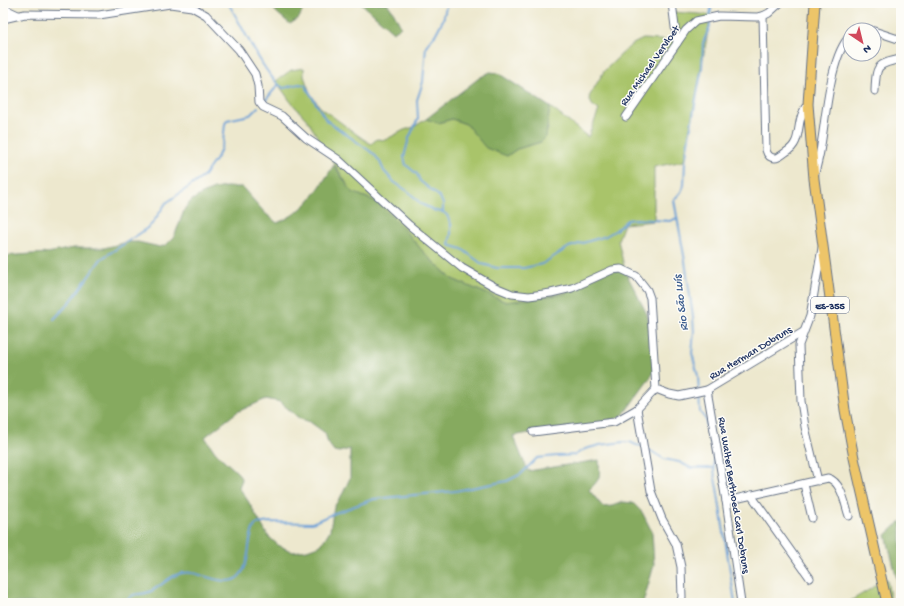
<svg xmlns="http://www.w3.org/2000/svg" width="904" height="606" viewBox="0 0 904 606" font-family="'Gochi Hand',sans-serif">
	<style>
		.green { fill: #a9c46a; stroke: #627a64 }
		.forest { fill: #86aa5e; stroke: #506c5e; fill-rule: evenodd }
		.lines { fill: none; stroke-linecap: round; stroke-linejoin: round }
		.stream { stroke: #6ba0d7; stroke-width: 2 }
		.minor-casing { stroke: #647085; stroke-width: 9 }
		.major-casing { stroke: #647085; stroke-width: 11 }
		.minor { stroke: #fff; stroke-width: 7 }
		.major { stroke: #edc569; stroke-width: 9 }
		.labels { text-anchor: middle; stroke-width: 3; stroke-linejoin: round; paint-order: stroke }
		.shield { fill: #fdfcf7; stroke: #5f6c8c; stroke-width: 1 }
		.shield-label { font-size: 10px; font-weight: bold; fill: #1b2f5e }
		.street-label { font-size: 11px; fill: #1b2f5e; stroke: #fdfcf7 }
		.water-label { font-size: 12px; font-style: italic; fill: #3b5c8e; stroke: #fdfcf7 }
	</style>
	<rect width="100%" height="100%" fill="#fdfcf7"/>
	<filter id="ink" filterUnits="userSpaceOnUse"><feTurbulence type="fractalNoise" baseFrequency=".025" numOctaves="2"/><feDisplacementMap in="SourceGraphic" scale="8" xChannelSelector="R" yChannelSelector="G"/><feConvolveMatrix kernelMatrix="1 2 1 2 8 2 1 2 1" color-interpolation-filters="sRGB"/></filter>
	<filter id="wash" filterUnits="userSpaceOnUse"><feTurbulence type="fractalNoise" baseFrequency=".012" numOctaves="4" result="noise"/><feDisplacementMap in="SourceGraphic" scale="16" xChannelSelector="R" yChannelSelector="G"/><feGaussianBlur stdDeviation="0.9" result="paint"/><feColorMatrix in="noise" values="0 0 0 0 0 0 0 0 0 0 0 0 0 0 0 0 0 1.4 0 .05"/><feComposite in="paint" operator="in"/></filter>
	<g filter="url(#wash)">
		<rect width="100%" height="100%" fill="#ede8ce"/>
		<g class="green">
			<polygon points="673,12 711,15 684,161 654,167 654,221 624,224 618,240 625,271 577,287 564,294 511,302 506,302 452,279 428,257 397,222 377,202 352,192 307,120 290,101 276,81 291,70 304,68 304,76 310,93 320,107 359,136 371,144 377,139 385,140 404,130 414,127 426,119 438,123 452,119 466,124 475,133 507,156 517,149 541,142 548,129 547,124 550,107 588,137 599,110 592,105 589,97 604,71 631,45 643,39 673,41"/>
			<polygon points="887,579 891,603 847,603"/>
		</g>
		<g class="forest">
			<polygon points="270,3 306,3 299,18 290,24 276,12"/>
			<polygon points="361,3 387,3 394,13 401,27 393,32"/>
			<polygon points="490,72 498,73 550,107 546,137 541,142 517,149 507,156 486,148 466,124 452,119 438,123 426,119 479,78"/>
			<path d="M334,165l18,27 25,10 20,20 31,35 24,22 54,23 58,-8 42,-24 19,1 22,43 8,34v23l-32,44 -20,12 -33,3 -19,-1 -38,7 15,35 71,-11c1,18 2,18 -10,30l14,17 9,-1 11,-4 10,1 9,9 10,20 2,33 -11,38h-85l-5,-2 -15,1 -1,1h-534v-347l44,-3 27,-5h30l23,-6h11l22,5 6,-2 8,-8 11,-29 7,-8 10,-6 12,-5 11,-2h17l23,26 12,10c31,-13 40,-32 57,-58zM266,399l14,3 20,17 10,3 15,11 3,10 6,8 5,1 11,-3v29l-7,15 -9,14 -4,23 -9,15 -14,5 -14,2 -15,-7 -10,-9 -20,-35 -9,-14 3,-7 -4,-7 -23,-21 -10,-15 32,-25z"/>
			<polygon points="901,521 901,596 886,535"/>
		</g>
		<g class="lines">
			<g class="stream">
				<path d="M228,3c12,18 38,77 56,85l15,-4 6,1 21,35 48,34 6,8 4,9 10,11 15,10 12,12 15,7 7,1 4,3 4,9v10l-2,11 13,4 20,15 15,4h27l18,-4 27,-17 37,-11 10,-6 11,-10 8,-1 35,2 7,-3"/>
				<polyline points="710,16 712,3"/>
				<path d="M710,20v6l-7,17 -1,25 -14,74 -3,21 -1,22 -3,7 -7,8 11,61 8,56 1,14 -2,22 6,23 2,36 6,8c0,10 4,18 6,28 3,13 1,27 5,40l18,115"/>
				<polyline points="264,102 278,85"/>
				<polyline points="443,212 443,204 440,197 420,181 417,174 406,165 404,157 409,138 418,119 417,100 423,82 426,46 435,35 443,20 447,3"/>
				<polyline points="54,319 71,301 101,259 142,232 152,224 166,203 203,177 218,156 223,142 225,124 227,120 250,115 258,107"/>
				<polyline points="646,448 664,459 679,462 691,468 714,468"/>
				<path d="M125,603c11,-14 12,-6 24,-11 16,-7 23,-22 44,-19 10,2 35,13 44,5 16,-13 8,-39 19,-54l14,-2 42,1 23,-10 39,-14 81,-8 52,-10 14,-7 16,-16 20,-2 18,-1 10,-6 15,-4 24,-3h6l6,3 6,1"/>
			</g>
		</g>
	</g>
	<g filter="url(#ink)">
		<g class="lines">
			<g class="minor-casing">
				<g id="minor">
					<polyline points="672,3 677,43"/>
					<polyline points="3,8 18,15"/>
					<path d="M763,16l3,134c1,4 3,8 9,8 4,0 8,-4 11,-6 16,-9 10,-26 17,-40 1,-3 3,-6 5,-8"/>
					<polyline points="3,19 25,14 99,15 170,4 192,7 206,15 239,50 255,74 258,86 259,102 263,107 282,116 306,138 339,160 409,225 462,268 495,287 512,294 529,296 551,293 572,288 612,270 621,269 636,276 647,290 650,298 656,389 669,394 679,396 707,390 803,332"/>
					<polyline points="860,30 866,29 871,30"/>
					<polyline points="874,31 901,40"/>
					<path d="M875,91c1,-25 1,-27 26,-32"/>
					<polyline points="626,117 686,30 696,21 719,16 757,17 763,16 769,13 780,3"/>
					<path d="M815,173c2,-9 5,-18 6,-28 5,-28 9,-89 29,-109"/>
					<polyline points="707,390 726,501 741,603"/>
					<polyline points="637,409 651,491 662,519 676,544 681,567 682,597 680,603"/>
					<polyline points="533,432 614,422 637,409 656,389"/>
					<polyline points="818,481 805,427 801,401 799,345 810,316 822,248"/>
					<polyline points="804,484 812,518"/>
					<polyline points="751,495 810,578"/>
					<path d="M726,501l102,-23c14,4 17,27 21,38"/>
				</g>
			</g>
			<g class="major-casing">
				<polyline id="major" points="815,3 808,104 814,179 845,410 854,458 887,603"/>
			</g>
			<use href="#minor" class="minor"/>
			<use href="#major" class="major"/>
		</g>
	</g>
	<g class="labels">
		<rect class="shield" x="811" y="297" width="38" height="16" rx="3"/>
		<g class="shield-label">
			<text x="830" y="309">ES-355</text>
		</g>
		<g class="street-label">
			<text transform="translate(649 65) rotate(-55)" y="4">Rua Michael Vervloet</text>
			<text transform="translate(750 352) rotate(-31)" y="4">Rua Herman Dobruns</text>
			<text transform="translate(735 495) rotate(81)" y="4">Rua Walter Berthoed Carl Dobruns</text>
		</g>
		<g class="water-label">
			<text transform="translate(680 303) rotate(-97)" y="4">Rio São Luís</text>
		</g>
	</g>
	<rect width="904" height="606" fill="none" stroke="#fdfcf7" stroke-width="16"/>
	<g transform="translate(862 42) rotate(145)"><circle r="19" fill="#fdfcf7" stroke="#a3aaba"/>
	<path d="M0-3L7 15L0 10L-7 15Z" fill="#d1495b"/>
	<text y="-6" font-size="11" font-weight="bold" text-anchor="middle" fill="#1b2f5e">N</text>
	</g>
</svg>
